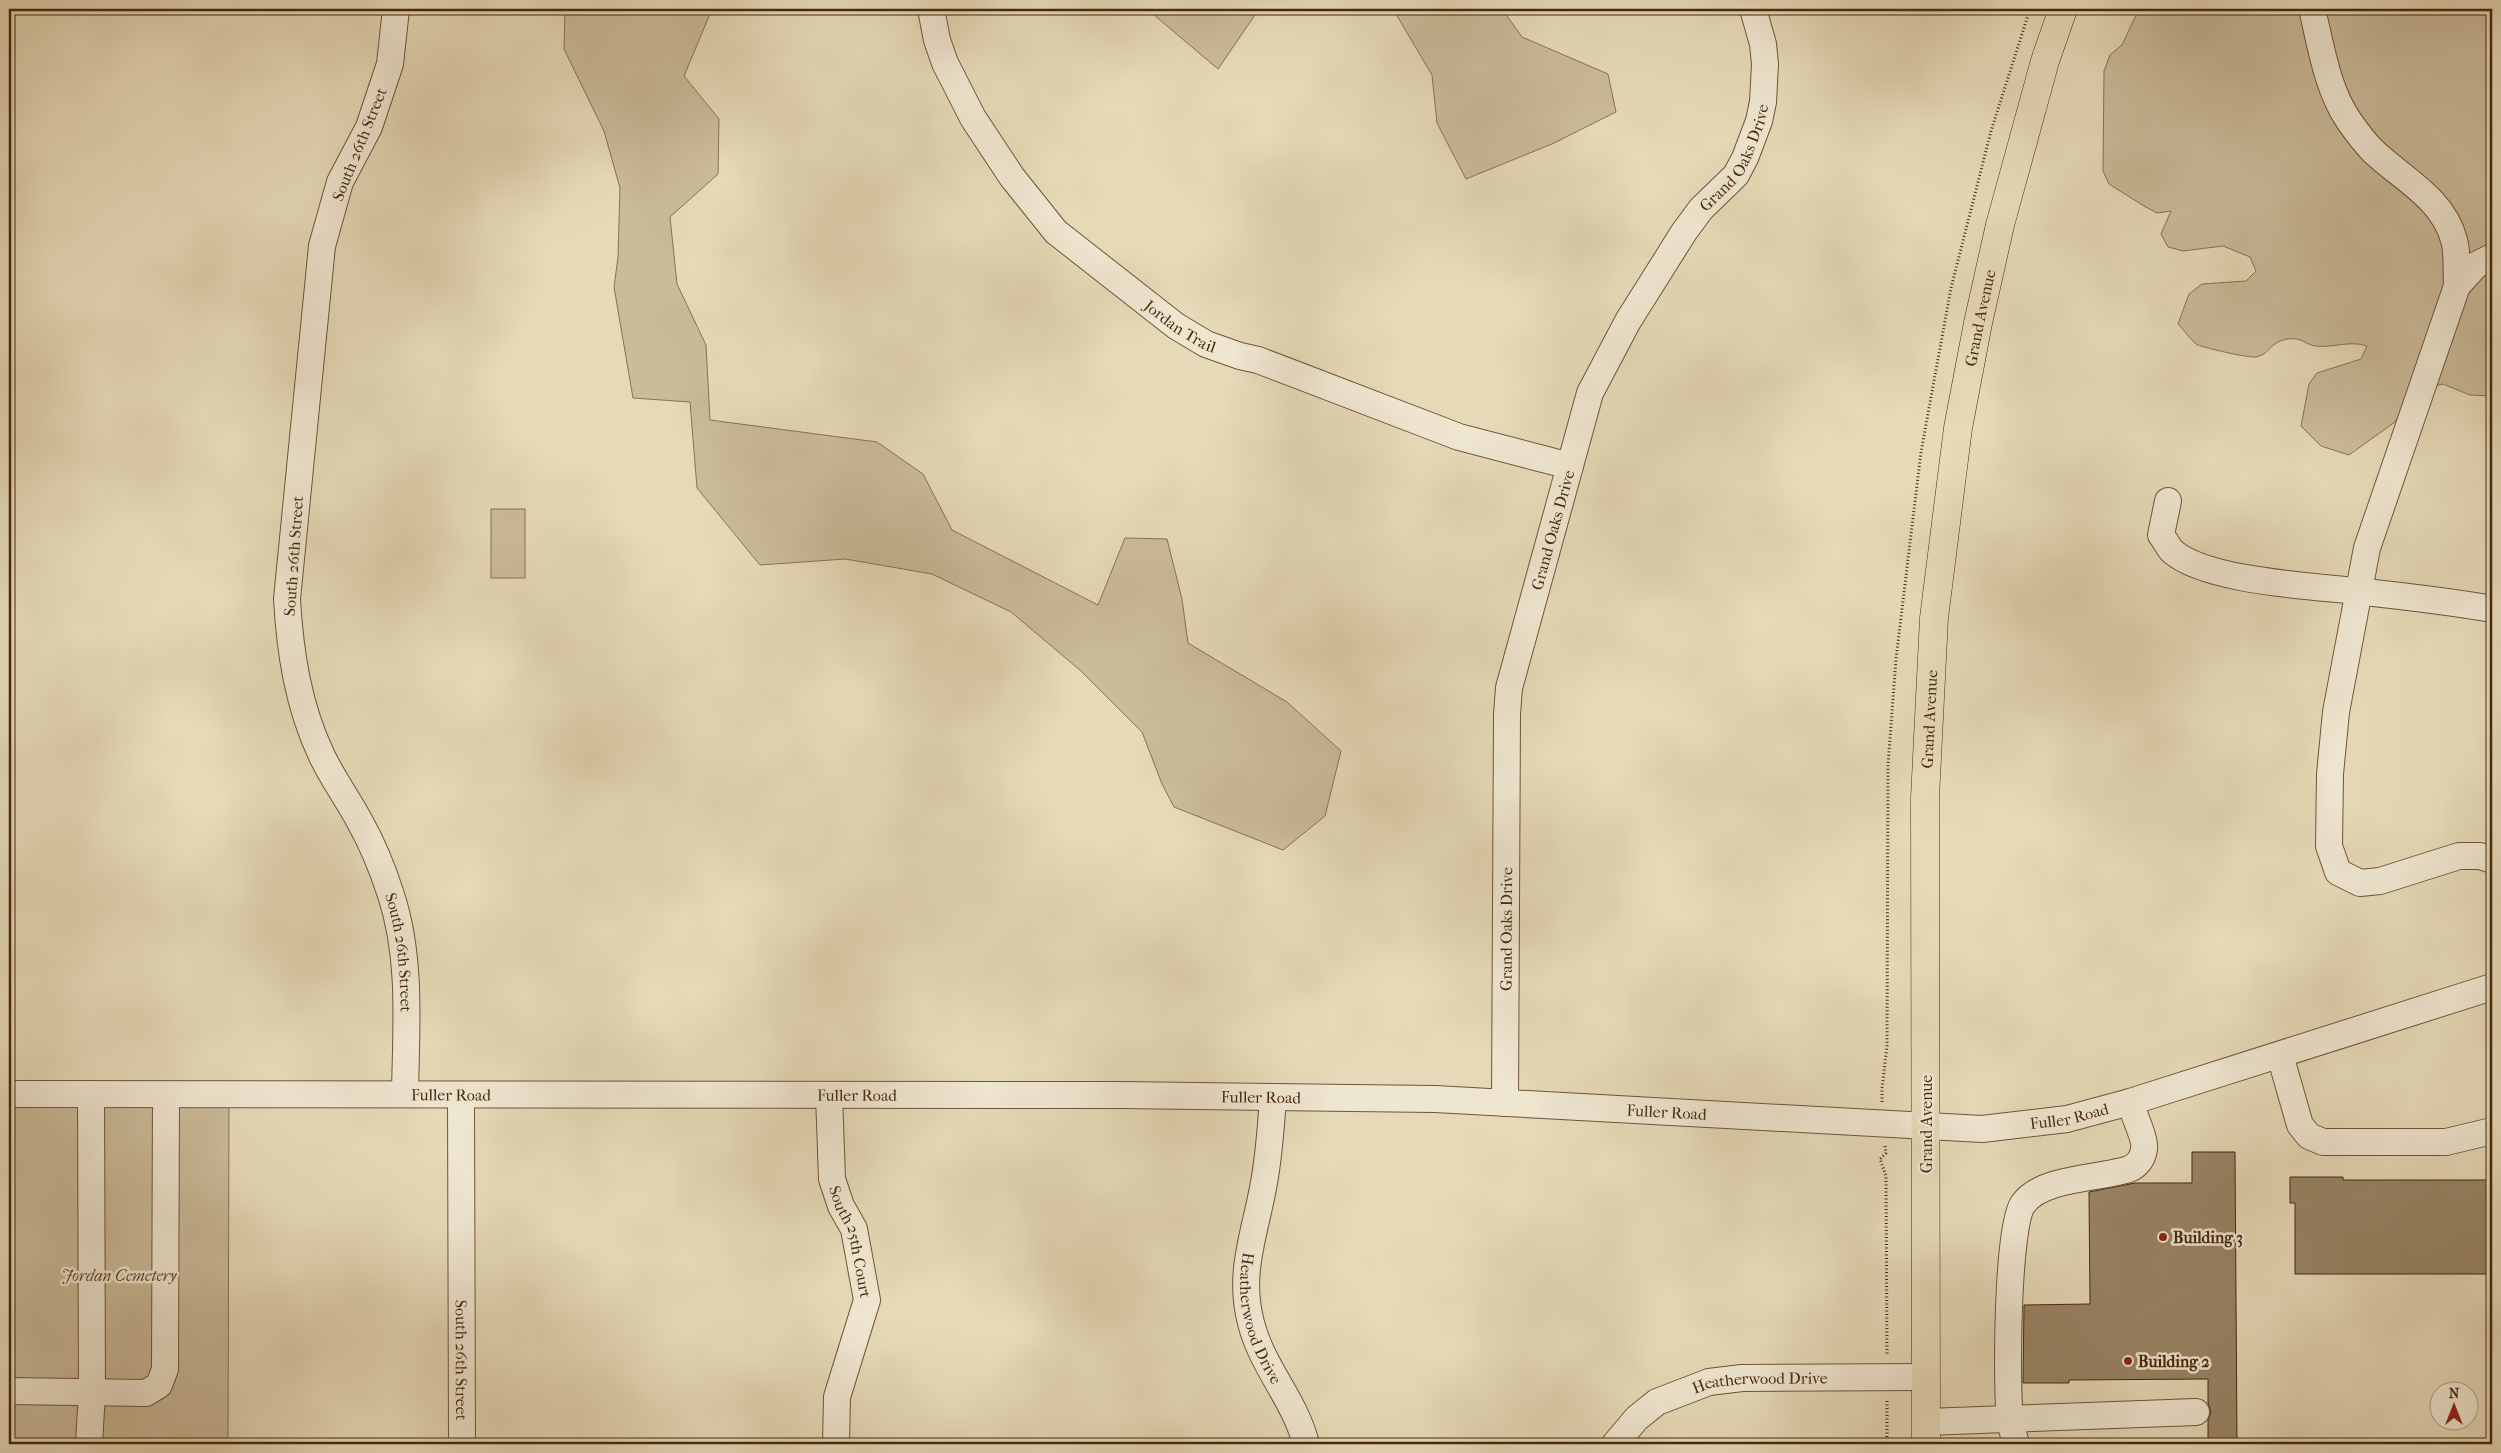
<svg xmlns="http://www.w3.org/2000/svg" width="2501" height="1453" viewBox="0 0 2501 1453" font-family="'IM FELL French Canon',serif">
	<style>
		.green { fill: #cbbb9a; stroke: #887254 }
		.building { fill: #998566; stroke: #46290e }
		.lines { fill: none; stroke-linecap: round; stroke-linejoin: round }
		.minor-casing { stroke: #6e5538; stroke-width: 28 }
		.major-casing { stroke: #46290e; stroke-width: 29 }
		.path { stroke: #46290e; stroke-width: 3; stroke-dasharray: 1 2.5; stroke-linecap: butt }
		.minor { stroke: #efe6d0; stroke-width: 26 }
		.major { stroke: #e6d9b7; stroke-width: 28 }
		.poi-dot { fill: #8f2418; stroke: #efe6d0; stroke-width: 2 }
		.labels { text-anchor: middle; stroke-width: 5; stroke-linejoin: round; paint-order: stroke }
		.street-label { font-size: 16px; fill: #46290e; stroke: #efe6d0 }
		.poi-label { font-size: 16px; font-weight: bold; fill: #46290e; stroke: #efe6d0; text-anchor: start }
		.park-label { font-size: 16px; font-style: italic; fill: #61462a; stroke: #efe6d0 }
	</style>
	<rect width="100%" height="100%" fill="#e6d9b7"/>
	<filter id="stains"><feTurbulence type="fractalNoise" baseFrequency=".004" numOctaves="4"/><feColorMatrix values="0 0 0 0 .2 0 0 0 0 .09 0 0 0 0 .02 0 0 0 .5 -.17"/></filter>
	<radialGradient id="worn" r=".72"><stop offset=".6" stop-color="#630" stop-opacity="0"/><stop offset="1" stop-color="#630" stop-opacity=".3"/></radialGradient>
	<g class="green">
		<polygon points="565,9 712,9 684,76 719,119 718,174 670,217 677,284 706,345 710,420 877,442 923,474 952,530 1098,605 1125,538 1167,539 1182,599 1188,643 1287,702 1341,751 1325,816 1283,850 1174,807 1162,784 1142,732 1081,671 1011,612 932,574 845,559 760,565 697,488 690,402 633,398 614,287 618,257 620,188 604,131 564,49"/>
		<polygon points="1147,9 1259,9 1218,69"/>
		<polygon points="1393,9 1502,9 1522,37 1608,74 1616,112 1552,144 1466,179 1437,123 1432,75"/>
		<path d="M2139,9h353v387l-22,-1 -27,-11 -23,5 -25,33 -46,33 -28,-9 -20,-20 8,-42 8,-11 44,-14 6,-13c-17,-6 -33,2 -52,0 -11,-2 -12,-9 -28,-7 -18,3 -18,17 -32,18 -7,1 -55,-10 -59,-13 -7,-6 -12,-14 -18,-20l11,-30 13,-10 44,-3 10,-10 -6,-14 -27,-11 -40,5 -15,-4 -7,-13 10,-23 -14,2 -13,-7 -35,-22 -6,-13 1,-100 6,-16 12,-10z"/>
		<rect x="491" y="509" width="34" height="69"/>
		<polygon points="9,1106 229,1106 228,1444 9,1444"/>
	</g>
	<g class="building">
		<polygon points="2192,1152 2235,1152 2237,1444 2208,1444 2208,1420 2211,1412 2208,1403 2208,1379 2069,1380 2069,1383 2023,1383 2024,1305 2090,1304 2089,1192 2135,1183 2192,1183"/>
		<polygon points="2290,1177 2343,1177 2343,1180 2492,1180 2492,1274 2295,1274 2295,1203 2290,1203"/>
	</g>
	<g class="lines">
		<g class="minor-casing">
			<g id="minor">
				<path id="s1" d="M396,9l-6,55 -21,63 -29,55 -18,64 -35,353c3,53 11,106 34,155 11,24 27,45 39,68 13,23 23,48 31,73 21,64 15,133 14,199"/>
				<path id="s2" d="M931,9l6,31 8,23 28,55 39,59 44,55 120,94 30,18 34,12 18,4 201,77 111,29"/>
				<path d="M2312,9c9,37 15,80 37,112 7,10 15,21 24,30 28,27 70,47 81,89 4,13 2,31 3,46l-90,262 -31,164 -6,62 -1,72 9,26 22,11 20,-2 79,-25h21l12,4"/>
				<polyline points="2457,286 2476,265 2492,257"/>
				<path d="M2168,501l-7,34c4,5 7,12 11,16 33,30 139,35 184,40 46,5 92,10 136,18"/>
				<polyline points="2280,1055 2300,1125 2309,1136 2323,1142 2446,1142 2492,1131"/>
				<path id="s3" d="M9,1094l1112,1 314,4 547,30 85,-10 63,-17 362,-115"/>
				<path id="s4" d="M461,1095l1,349"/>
				<path id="s5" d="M829,1095l3,84 9,27 13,23 13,71 -30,97 -1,47"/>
				<path id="s6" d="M1273,1097c-2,31 -4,61 -10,91 -9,48 -25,86 -12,135 11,44 44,77 55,121"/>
				<path id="s7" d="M1505,1103l2,-389 2,-26 81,-295 38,-72 56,-89 17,-23 35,-34 9,-17 14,-37 4,-19 2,-38 -2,-20 -10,-35"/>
				<polyline points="9,1391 146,1393 159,1385 165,1369 166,1095"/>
				<polyline points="1926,1422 2196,1412"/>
				<polyline points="89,1444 92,1392 91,1094"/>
				<path id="s8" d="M1615,1444l22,-26 20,-16 52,-20 33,-4 184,-1"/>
				<path d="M2016,1444c-2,-8 -5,-17 -6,-26 -4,-32 -3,-192 13,-214 19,-27 77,-25 106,-35 8,-3 14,-11 15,-20 2,-9 -11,-36 -14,-47"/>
			</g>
		</g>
		<g class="major-casing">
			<g id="major">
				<path id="s9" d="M1926,1444l-1,-646 9,-180 24,-190 20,-105 22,-98 45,-164 18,-52"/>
			</g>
		</g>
		<g class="path">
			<polyline points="1882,1102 1882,1088 1887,1046 1888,765 1896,659 1921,452 1951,288 1991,131 2030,9"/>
			<polyline points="1885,1146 1886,1153 1880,1159 1886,1176 1887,1356"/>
			<polyline points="1887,1444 1887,1400"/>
		</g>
		<use href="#minor" class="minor"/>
		<use href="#major" class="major"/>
	</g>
	<g class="poi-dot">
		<circle cx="2163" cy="1237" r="5"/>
		<circle cx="2128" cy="1361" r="5"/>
	</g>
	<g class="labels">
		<g class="street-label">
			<text transform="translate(359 144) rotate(-68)" y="6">South 26th Street</text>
			<text dy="6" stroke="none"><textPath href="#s7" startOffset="999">Grand Oaks Drive</textPath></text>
			<text dy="6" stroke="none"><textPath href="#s9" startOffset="1130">Grand Avenue</textPath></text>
			<text dy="6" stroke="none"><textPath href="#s2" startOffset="415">Jordan Trail</textPath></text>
			<text dy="6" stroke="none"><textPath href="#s7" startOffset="579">Grand Oaks Drive</textPath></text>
			<text transform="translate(293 556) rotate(-86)" y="6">South 26th Street</text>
			<text dy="6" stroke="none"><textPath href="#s9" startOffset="725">Grand Avenue</textPath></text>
			<text dy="6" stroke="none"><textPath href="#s7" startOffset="174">Grand Oaks Drive</textPath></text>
			<text dy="6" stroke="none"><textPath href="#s1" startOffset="981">South 26th Street</textPath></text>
			<text dy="6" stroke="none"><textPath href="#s3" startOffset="442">Fuller Road</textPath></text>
			<text dy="6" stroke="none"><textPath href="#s3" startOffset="848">Fuller Road</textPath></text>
			<text dy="6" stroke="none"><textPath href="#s3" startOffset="1252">Fuller Road</textPath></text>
			<text dy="6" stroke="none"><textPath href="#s3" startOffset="1658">Fuller Road</textPath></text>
			<text dy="6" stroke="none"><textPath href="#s3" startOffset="2062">Fuller Road</textPath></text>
			<text transform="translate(1926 1124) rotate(-90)" y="6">Grand Avenue</text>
			<text dy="6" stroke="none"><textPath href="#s5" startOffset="150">South 25th Court</textPath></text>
			<text dy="6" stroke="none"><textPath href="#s6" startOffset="226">Heatherwood Drive</textPath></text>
			<text dy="6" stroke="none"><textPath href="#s4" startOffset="265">South 26th Street</textPath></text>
			<text dy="6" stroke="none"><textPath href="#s8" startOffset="166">Heatherwood Drive</textPath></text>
		</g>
		<g class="poi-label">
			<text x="2173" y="1243">Building 3</text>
			<text x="2138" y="1367">Building 2</text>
		</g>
		<g class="park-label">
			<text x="119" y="1281">Jordan Cemetery</text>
		</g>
	</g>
	<rect width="2501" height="1453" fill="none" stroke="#e6d9b7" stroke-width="30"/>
	<rect x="10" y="10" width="2481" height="1433" fill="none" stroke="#46290e" stroke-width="2.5"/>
	<rect x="15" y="15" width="2471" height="1423" fill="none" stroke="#46290e"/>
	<g transform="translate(2454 1406)"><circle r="24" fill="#efe6d0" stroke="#ab9a82"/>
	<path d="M0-4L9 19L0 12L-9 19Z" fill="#8f2418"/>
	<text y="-8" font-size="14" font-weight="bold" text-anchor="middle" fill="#46290e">N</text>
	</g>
	<rect width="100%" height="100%" filter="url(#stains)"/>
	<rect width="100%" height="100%" fill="url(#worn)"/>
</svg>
